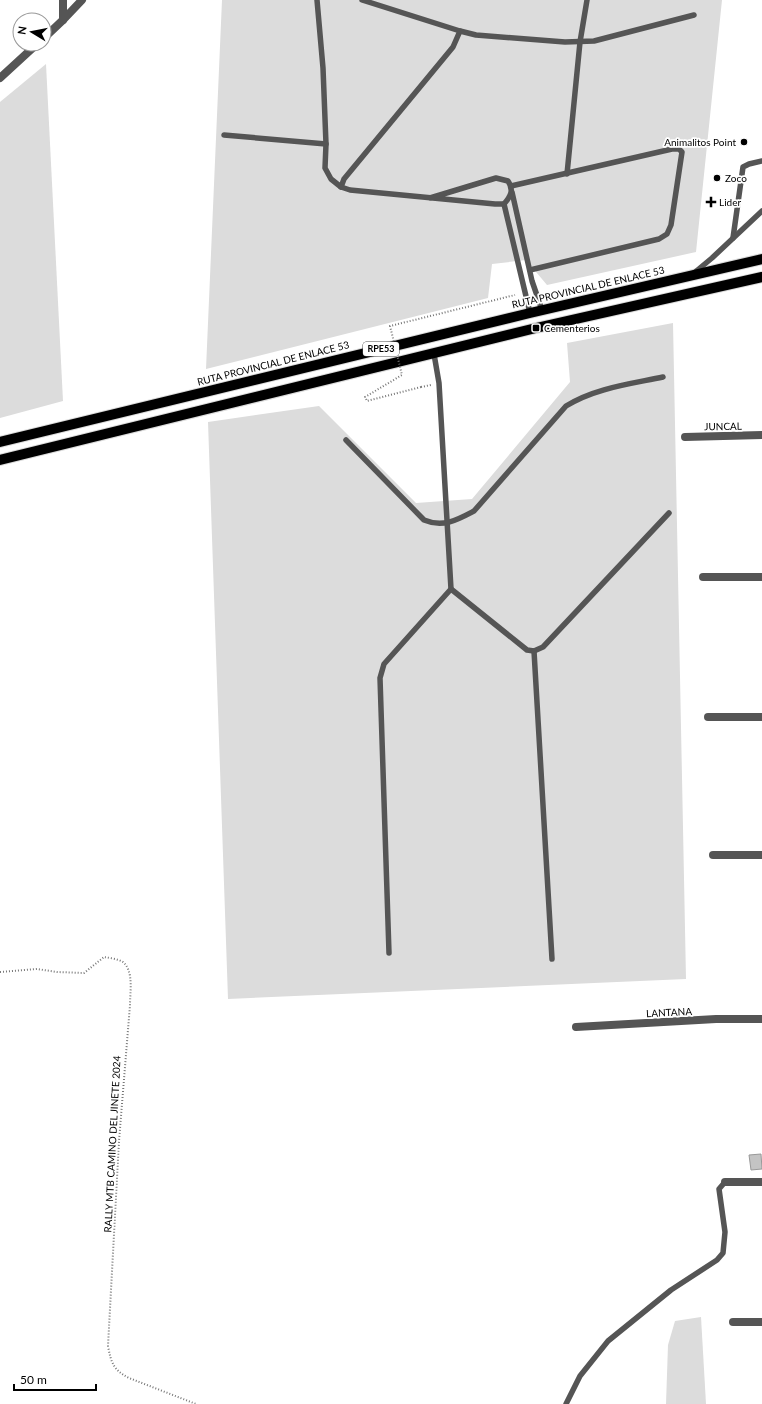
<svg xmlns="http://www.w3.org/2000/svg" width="762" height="1404" viewBox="0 0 762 1404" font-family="Lato,sans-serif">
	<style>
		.green { fill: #dcdcdc }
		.building { fill: #c4c4c4; stroke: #999 }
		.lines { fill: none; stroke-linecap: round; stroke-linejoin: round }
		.primary-casing { stroke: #dbdbdb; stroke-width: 12 }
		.path { stroke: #777; stroke-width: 2; stroke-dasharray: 1 2; stroke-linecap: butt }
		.lane { stroke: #555; stroke-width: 5.5 }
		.street { stroke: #555; stroke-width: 8 }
		.primary { stroke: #000; stroke-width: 10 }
		.path-bridge { stroke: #777; stroke-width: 2; stroke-dasharray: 1 2; stroke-linecap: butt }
		.poi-dot { fill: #000; stroke: #fff; stroke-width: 1.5 }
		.labels { text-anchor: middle; stroke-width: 3.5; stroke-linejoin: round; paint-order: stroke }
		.shield { fill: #fff; stroke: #4c4c4c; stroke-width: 1 }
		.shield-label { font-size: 9px; font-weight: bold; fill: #000 }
		.poi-label { font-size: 10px; fill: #000; stroke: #fff; text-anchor: start }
		.street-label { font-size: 10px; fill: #000; stroke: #fff }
	</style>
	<rect width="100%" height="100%" fill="#fff"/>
	<g class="green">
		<polygon points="222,0 722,0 696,252 547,285 526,260 492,264 488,298 206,369"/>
		<polygon points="46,64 63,401 0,418 0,102"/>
		<polygon points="673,323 686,979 228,999 208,422 319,406 416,503 472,499 570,382 567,343"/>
		<polygon points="701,1317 706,1404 666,1404 668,1345 675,1321"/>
	</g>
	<polygon class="building" points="761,1154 762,1169 751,1170 749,1155"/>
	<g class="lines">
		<g class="primary-casing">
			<g id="primary">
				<polyline points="0,442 530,313 762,259"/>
				<polyline points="0,460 536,328 762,277"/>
			</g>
		</g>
		<g class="path">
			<polyline points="421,387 431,385"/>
			<path d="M0,972l37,-3 20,3 27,1 20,-16c6,1 14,2 19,5 11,9 7,31 7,43l-11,136 -11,205c3,16 5,24 21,32l67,26"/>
		</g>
		<g class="lane">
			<polyline points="317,0 323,68 326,144 325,168 331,179 341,187 344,179 453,47 460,31"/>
			<polyline points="362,0 460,31 476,35 565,42 594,41 694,15"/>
			<polyline points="224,135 326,144"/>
			<polyline points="567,174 580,42 587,0"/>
			<polyline points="511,186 672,149 679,149 682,152 671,225 667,234 659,239 530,270"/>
			<path d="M341,187l9,3 145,14h9c7,-8 10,-14 4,-23l-12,-3 -66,20"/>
			<polyline points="512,192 532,281 542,310"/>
			<polyline points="504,204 530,313"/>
			<polyline points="733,238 743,167 749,164 762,161"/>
			<polyline points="694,273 712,258 762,211"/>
			<path d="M346,440l78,80c19,8 33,0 50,-9l92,-105c29,-18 64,-22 97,-29"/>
			<polyline points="451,589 527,650 534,651 543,647 669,513"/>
			<polyline points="534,651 552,959"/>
			<polyline points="389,953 380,678 384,664 451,589 439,383 434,354"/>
			<polyline points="566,1404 580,1376 608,1341 671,1290 717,1260 723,1253 725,1232 719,1189 725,1182"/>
		</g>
		<g class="street">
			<polyline points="63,20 63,0"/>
			<polyline points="44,38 63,20 82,0"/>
			<polyline points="0,78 37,44"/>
			<polyline points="685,437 762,435"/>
			<polyline points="703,577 762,577"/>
			<polyline points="708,717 762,717"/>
			<polyline points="713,855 762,855"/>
			<polyline points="576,1027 716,1019 762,1019"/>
			<polyline points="725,1182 762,1182"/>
			<polyline points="733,1322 762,1322"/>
		</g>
		<use href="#primary" class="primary"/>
		<polyline class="path-bridge" points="421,387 367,401 365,397 402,375 390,326 515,295"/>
	</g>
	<g class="poi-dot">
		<circle cx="744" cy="142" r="4"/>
		<circle cx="717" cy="178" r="4"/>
		<path d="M709 196h4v4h4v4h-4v4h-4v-4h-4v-4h4z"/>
		<rect x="532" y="324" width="8" height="8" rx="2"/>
	</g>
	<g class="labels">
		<rect class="shield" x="363" y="342" width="36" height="14" rx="3"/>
		<g class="shield-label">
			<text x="381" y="352">RPE53</text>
		</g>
		<g class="poi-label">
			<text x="736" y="146" text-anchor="end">Animalitos Point</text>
			<text x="725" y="182">Zoco</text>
			<text x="719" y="206">Lider</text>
			<text x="544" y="332">Cementerios</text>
		</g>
		<g class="street-label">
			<text transform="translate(588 287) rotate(-13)" y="4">RUTA PROVINCIAL DE ENLACE 53</text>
			<text transform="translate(273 363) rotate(-14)" y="4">RUTA PROVINCIAL DE ENLACE 53</text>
			<text transform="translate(723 426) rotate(-1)" y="4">JUNCAL</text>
			<text transform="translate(669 1012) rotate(-3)" y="4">LANTANA</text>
			<text transform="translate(112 1144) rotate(-87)" y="4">RALLY MTB CAMINO DEL JINETE 2024</text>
		</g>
	</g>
	<g transform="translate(32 32) rotate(280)"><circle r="19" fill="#ffffff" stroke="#999999"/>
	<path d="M0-3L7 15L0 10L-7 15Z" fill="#000000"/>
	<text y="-6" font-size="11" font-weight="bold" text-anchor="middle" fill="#000000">N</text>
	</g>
	<path d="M14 1384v6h82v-6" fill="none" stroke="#000000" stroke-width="2"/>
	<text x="20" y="1384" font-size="12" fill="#000000" stroke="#ffffff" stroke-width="3" paint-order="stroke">50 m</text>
</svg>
